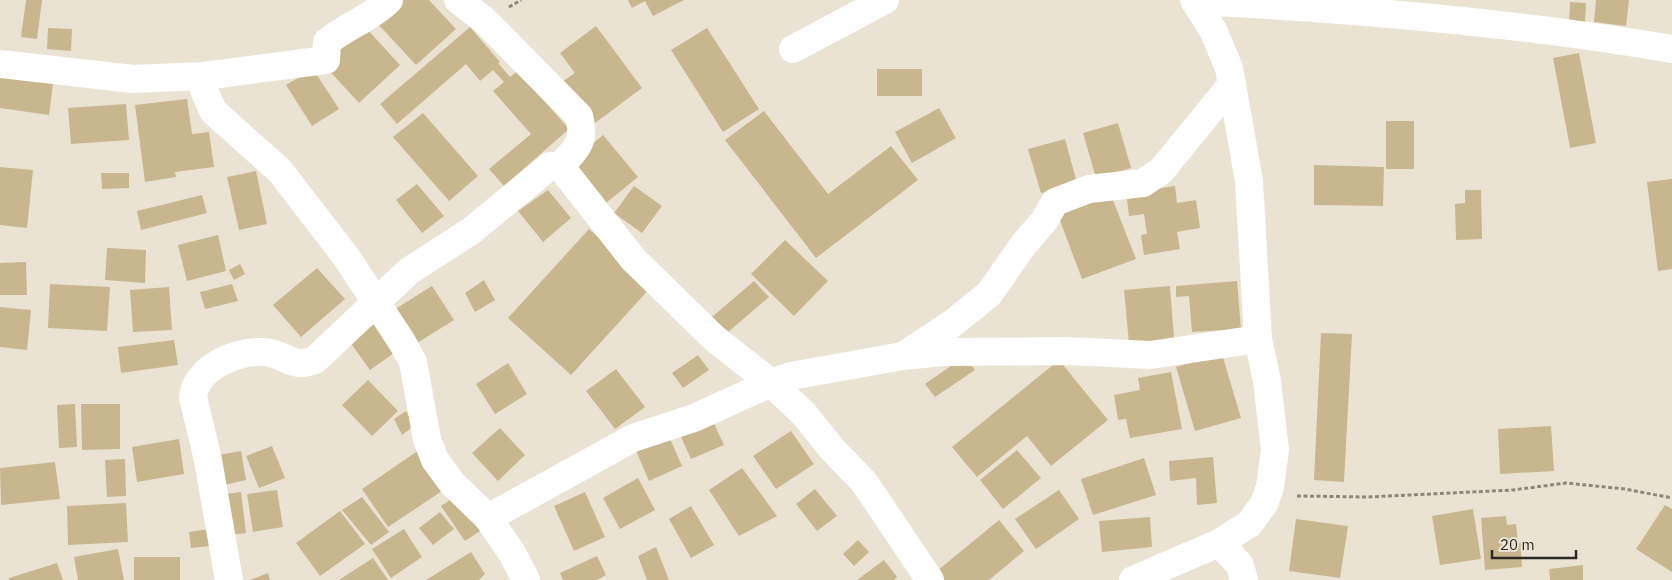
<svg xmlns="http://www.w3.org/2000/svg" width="1672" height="580" viewBox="0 0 1672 580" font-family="'IBM Plex Sans',sans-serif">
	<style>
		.building { fill: #c8b78e }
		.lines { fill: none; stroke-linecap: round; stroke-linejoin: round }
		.path { stroke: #8c877d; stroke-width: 3; stroke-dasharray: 4 2.5; stroke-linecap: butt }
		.street { stroke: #fff; stroke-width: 28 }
	</style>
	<rect width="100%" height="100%" fill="#eae3d4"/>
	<g class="building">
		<polygon points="26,0 42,0 37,39 21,37"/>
		<polygon points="400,0 429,0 456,29 416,65 376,22"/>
		<polygon points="628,0 684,0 653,16 645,1 632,8"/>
		<polygon points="1596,0 1629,0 1626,26 1594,22"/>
		<polygon points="1570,2 1586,3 1585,22 1569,21"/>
		<polygon points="596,26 642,88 591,126 559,84 575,73 560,53"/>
		<polygon points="365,27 400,65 359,103 324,65"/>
		<polygon points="470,27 500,62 498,63 510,77 518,71 569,129 504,186 489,169 531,134 493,91 504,82 493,70 480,81 466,64 397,124 380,104"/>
		<polygon points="48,28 72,29 71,51 47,49"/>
		<polygon points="707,28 759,109 723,132 671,50"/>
		<polygon points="1579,53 1596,143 1570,148 1553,58"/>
		<polygon points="0,69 54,75 49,115 0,108"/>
		<polygon points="313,69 339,109 312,126 286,85"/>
		<rect x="877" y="69" width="45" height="27"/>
		<polygon points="187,99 192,134 209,132 214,167 175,172 176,177 145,182 135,105"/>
		<polygon points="126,104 129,140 71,144 68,108"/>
		<polygon points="939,108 956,138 912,163 895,132"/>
		<polygon points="764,111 828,194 891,146 918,180 816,258 725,140"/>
		<polygon points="423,113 478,176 449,201 393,137"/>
		<rect x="1386" y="121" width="28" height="48"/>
		<polygon points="1118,123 1131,168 1096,178 1083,133"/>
		<polygon points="603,135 638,177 606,203 571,162"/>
		<polygon points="1065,139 1077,183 1041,193 1028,149"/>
		<polygon points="1314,165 1384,167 1383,206 1314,205"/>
		<polygon points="0,167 33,170 27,228 0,225"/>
		<polygon points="256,171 267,224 239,230 227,177"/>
		<polygon points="101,173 129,173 129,188 102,189"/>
		<polygon points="1672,179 1672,269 1658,271 1647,182"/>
		<polygon points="417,184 444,216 422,233 396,200"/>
		<polygon points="634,186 662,206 642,233 614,213"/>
		<polygon points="1175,186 1177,203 1196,200 1200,228 1177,232 1180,249 1144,255 1141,235 1147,234 1144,214 1129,216 1127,199 1141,196 1141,191"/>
		<polygon points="548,190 571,218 543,242 518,211"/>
		<polygon points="1109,190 1136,259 1082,279 1056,210"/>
		<polygon points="1465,190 1481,190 1482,239 1456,240 1455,204 1465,203"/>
		<polygon points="202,195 207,213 141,230 137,211"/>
		<polygon points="589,229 652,286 571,375 508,318"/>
		<polygon points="218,235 226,271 187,281 178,245"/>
		<polygon points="785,240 828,281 794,316 751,274"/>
		<polygon points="107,248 146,250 145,283 105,280"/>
		<polygon points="26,262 27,295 0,295 0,263"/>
		<polygon points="240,264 245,274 234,280 229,270"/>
		<polygon points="317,268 345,299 301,337 273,305"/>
		<polygon points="484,280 495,300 475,312 465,293"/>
		<polygon points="754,281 769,297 727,333 712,317"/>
		<polygon points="1237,281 1241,329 1192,332 1189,296 1176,297 1176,286"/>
		<polygon points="50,284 110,287 107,331 48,328"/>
		<polygon points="232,284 238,301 205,309 200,292"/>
		<polygon points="432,286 454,320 414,345 392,311"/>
		<polygon points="1170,286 1174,339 1129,343 1124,290"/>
		<polygon points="169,287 172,330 133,332 130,290"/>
		<polygon points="0,307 31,310 27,350 0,347"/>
		<polygon points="377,322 397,351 370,370 349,341"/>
		<polygon points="1321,333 1352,334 1344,482 1314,480"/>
		<polygon points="174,340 178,365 121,373 118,347"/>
		<polygon points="1222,354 1241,418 1195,431 1176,367"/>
		<polygon points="698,355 709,370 683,388 672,373"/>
		<polygon points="965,356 975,370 935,397 925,384"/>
		<polygon points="1059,360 1108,420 1051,466 1027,436 977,477 952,447"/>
		<polygon points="508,363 527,394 495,414 476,384"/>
		<polygon points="616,369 645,407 615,429 586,391"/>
		<polygon points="1171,372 1182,429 1130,438 1126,419 1118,420 1114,395 1140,390 1138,378"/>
		<polygon points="368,380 398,411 372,436 342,405"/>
		<polygon points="75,404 77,447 59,448 57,405"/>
		<polygon points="81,404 120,404 120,449 82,450"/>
		<polygon points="406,411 414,426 402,435 394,419"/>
		<polygon points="710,415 724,445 691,459 678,430"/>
		<polygon points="1551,426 1554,471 1500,474 1498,429"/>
		<polygon points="500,428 525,455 498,481 472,453"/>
		<polygon points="791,431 814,464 776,489 753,456"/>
		<polygon points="667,432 682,466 649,481 634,446"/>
		<polygon points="179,439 184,474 137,482 132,447"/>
		<polygon points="272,446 285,478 259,488 246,456"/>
		<polygon points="419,450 445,489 388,527 362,489"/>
		<polygon points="1017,450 1041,478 1003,509 980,480"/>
		<polygon points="241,451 246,480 224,485 218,455"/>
		<polygon points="1213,457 1217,503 1197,505 1196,478 1170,481 1169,461"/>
		<polygon points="1144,458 1156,495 1093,515 1081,479"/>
		<polygon points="125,459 126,496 107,497 105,460"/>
		<polygon points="55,462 60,499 1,505 0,468"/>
		<polygon points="742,468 777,516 739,536 709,490"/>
		<polygon points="638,478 655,510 620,529 603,498"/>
		<polygon points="815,489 837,516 817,531 796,504"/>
		<polygon points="277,490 283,527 253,532 247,494"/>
		<polygon points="1059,490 1079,519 1036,549 1015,519"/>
		<polygon points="241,492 246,533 222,536 218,495"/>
		<polygon points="585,492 605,537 574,551 554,506"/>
		<polygon points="459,494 483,529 465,541 441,506"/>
		<polygon points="362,497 389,532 371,545 342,510"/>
		<polygon points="126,503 128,542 68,545 67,506"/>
		<polygon points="1665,505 1672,509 1672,572 1636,549"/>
		<polygon points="691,506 714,545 691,558 669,519"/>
		<polygon points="1473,509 1481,559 1440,565 1432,516"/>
		<polygon points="340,511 365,544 320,576 296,543"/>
		<polygon points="440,512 454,529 433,545 419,528"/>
		<polygon points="1506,516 1507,525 1516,524 1518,543 1528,542 1528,552 1521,552 1522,567 1485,570 1481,518"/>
		<polygon points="1150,517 1152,547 1102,552 1099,521"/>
		<polygon points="1296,519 1348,526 1340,578 1289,571"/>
		<polygon points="999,520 1024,551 989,580 944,580 937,571"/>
		<polygon points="209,529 211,546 191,548 189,532"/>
		<polygon points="404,529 422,557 391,578 372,549"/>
		<polygon points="858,540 869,552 854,566 843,554"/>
		<polygon points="656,547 669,580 647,580 638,556"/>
		<polygon points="118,549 124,580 78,580 74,557"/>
		<polygon points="471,552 485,574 479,580 426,580"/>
		<polygon points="597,556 606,575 597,580 563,580 560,573"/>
		<rect x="134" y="557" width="46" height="23"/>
		<polygon points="373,558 388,580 339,580"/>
		<polygon points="884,560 897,577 894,580 857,580"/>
		<polygon points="57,563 63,580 9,580 9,578"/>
		<polygon points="1583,565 1583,580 1550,580 1549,569"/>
		<polygon points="268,573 270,580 250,580"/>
	</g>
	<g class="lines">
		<g class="path">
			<polyline points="509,7 521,0"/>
			<polyline points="1297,496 1368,497 1513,490 1566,483 1625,489 1672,498"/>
		</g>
		<g class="street">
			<path d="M458,0l26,20 95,96c7,26 -2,32 -19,50"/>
			<path d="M1195,1c160,8 319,21 477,48"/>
			<polyline points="793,49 885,0"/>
			<path d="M0,64l133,15 71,-3 122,-16 1,-18c20,-16 44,-24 62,-42"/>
			<polyline points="204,76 204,90 213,111 280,171 347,258 402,342 413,362 427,439 435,460 452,483 488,518 512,553 526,580"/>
			<polyline points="906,354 953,323 989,294 1024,244 1044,221 1055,202 1089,189 1143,183 1161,171 1232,84"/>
			<polyline points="488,518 633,438 694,418 771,383 791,376 903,356 943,352 1068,351 1150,355 1258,339"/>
			<polyline points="1219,543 1240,565 1244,580"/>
			<path d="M229,580l-21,-120 -15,-63c3,-31 50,-50 78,-44 19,5 23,15 44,7l94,-89 62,-40 79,-65h10l73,93 81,79 57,45 33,31 28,35 32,33 66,98"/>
			<polyline points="1133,580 1219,543 1249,524 1264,504 1270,487 1275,450 1267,381 1258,339 1249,181 1229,68 1213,30 1194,0"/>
		</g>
	</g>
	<path d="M1492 550v8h84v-8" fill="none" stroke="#2c2924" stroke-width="2.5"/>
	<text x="1500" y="550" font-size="15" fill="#2c2924" stroke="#eae3d4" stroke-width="4" paint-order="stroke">20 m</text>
</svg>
